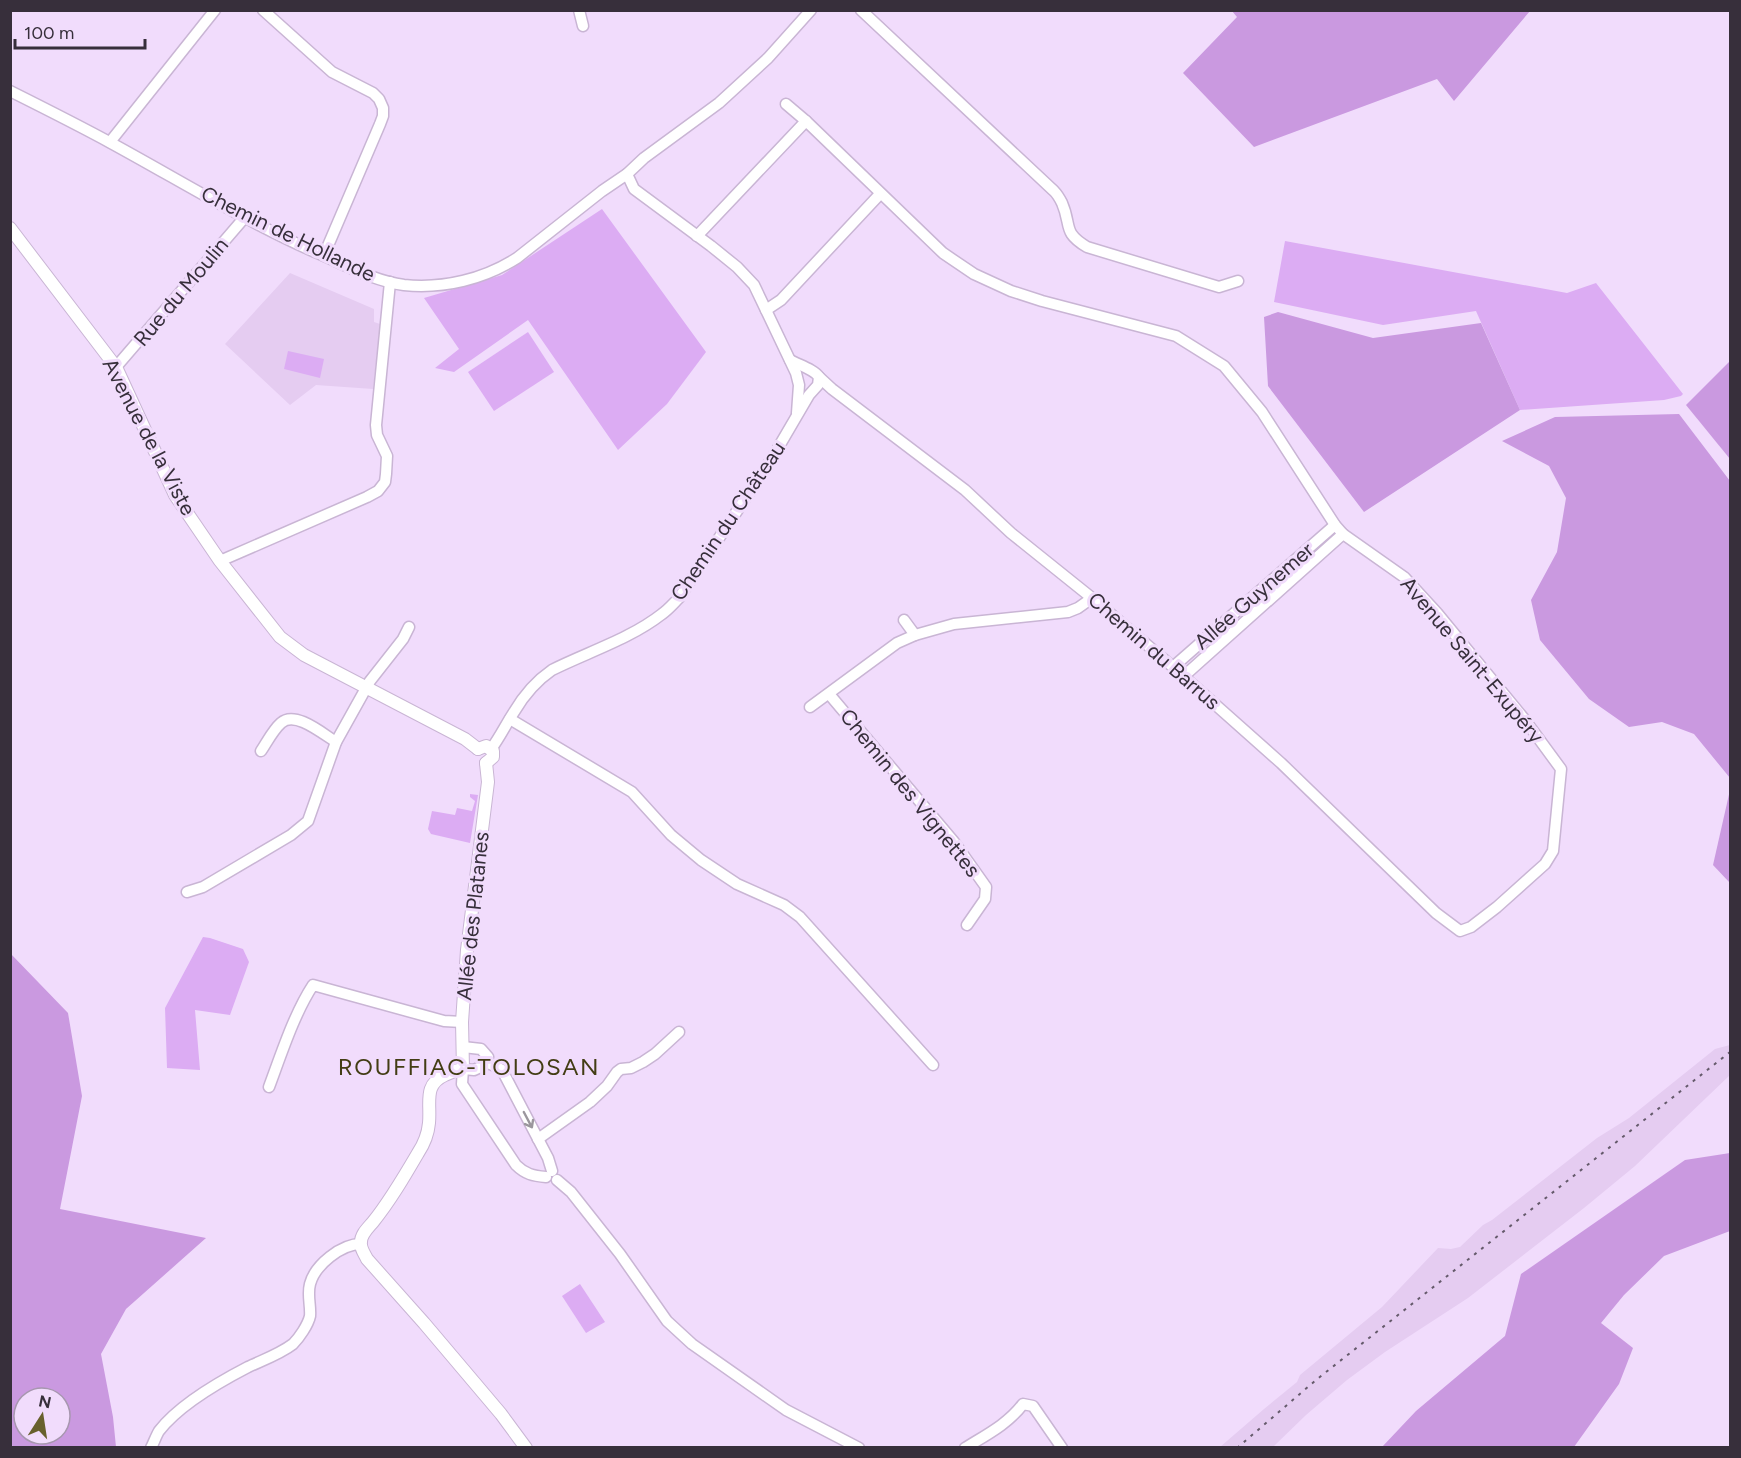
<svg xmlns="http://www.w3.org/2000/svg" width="1741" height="1458" viewBox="0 0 1741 1458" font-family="Figtree,sans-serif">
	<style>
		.built { fill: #e5ccf1 }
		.green { fill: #dcacf3 }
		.forest { fill: #ca99e0; fill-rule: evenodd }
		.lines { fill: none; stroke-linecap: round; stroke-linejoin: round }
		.minor-casing { stroke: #c9b5d4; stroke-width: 13 }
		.tertiary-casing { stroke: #c9b5d4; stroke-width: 14 }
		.minor { stroke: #fff; stroke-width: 10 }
		.tertiary { stroke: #fff; stroke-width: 12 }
		.rail { stroke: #655a6b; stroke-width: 2; stroke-dasharray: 3 6; stroke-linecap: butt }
		.oneway { stroke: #9b979d }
		.labels { text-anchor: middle; stroke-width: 6; stroke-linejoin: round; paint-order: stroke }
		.street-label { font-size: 21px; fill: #372f3b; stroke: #f1dcfc }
		.quarter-label { font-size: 24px; letter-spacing: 1.5px; fill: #433d14; stroke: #f1dcfc }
	</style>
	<rect width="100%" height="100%" fill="#f1dcfc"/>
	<g class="built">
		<polygon points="290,273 374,309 374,322 380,324 373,389 316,385 290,405 225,344"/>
		<polygon points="1730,1045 1730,1075 1635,1166 1584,1208 1468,1298 1385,1352 1347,1380 1306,1415 1273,1447 1220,1447 1264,1409 1297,1382 1300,1375 1382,1307 1438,1248 1451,1249 1460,1247 1483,1225 1492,1220 1597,1138 1629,1118 1715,1049"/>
	</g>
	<g class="green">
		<polygon points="602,209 706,352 667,404 618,450 528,320 454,372 435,368 459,349 424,298 502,275"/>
		<polygon points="1285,241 1567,293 1596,283 1683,394 1681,396 1664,400 1520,410 1476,311 1383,325 1274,302"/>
		<polygon points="528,332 554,372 494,411 468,372"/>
		<polygon points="288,351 324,359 320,378 284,369"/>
		<polygon points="470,794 478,795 470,843 431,834 428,829 432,811 455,815 457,808 472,811 475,801 470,797"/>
		<polygon points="203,937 210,938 243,949 249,962 230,1015 195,1010 200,1070 167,1068 165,1008"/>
		<polygon points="580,1284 605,1322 586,1333 562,1296"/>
	</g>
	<g class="forest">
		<polygon points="1232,11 1530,11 1454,101 1437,79 1254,147 1183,73 1237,17"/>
		<polygon points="1278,312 1373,338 1481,323 1520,410 1364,512 1268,386 1264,317"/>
		<polygon points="1730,361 1730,459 1686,405"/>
		<polygon points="1679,414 1730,481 1730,778 1694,734 1662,722 1629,727 1589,699 1540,640 1531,600 1557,552 1566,498 1549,466 1502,441 1555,417"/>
		<polygon points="1730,790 1730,883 1713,865"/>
		<path d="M10,953l58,60 14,83 -22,113 146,29 -80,71 -25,45 12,63 3,30 -100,1 -5,-3zM24,1398h36v36h-36z"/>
		<polygon points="1730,1153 1730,1231 1664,1256 1624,1295 1601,1323 1633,1348 1619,1384 1574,1447 1382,1447 1416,1411 1505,1336 1521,1274 1685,1160"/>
	</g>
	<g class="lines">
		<g class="minor-casing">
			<g id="minor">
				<polyline points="263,10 332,72 373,93 379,99 383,108 383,116 380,124 324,255"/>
				<polyline points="579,10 583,26"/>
				<path d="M861,10l193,181c3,3 6,8 8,12 10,23 0,29 25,44l132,40 19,-6"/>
				<path d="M10,91c34,17 68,34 101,52 68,37 134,78 204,109 29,12 58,29 89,33 40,4 80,-6 113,-27l85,-67 25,-17 17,-16 75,-55 49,-45 43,-48"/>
				<polyline points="786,104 806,121"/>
				<polyline points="110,142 215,10"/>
				<polyline points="627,174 634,189 711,246 737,267 754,285 796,373 799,385 797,413"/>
				<polyline points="697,236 806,121 943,253 974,274 1011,291 1042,301 1176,336 1224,366 1262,412 1335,525 1343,534 1404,577 1437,613 1525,720 1561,769 1553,851 1545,864 1497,907 1471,927 1460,931 1436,913 1281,763 1173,667 1092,598 1011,533 965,490 832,389 819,377"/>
				<polyline points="766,310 781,300 880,194"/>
				<polyline points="116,367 245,217"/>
				<polyline points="220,561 367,497 378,491 385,482 386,474 387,456 377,435 376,425 390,282"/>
				<polyline points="915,635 954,624 1068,612 1078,608 1092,598"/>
				<polyline points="1173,667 1335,525"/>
				<polyline points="1184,676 1343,534"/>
				<polyline points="829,694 954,842 986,887 985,899 967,925"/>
				<polyline points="810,707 897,643 915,635 904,620"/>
				<polyline points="510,719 632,792 671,835 701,860 737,884 784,905 800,917 933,1065"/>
				<path d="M491,749c9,-12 15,-25 23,-37 10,-17 22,-31 38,-42 36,-18 78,-31 110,-56 6,-4 11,-10 17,-16l92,-138 38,-65 9,-10 1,-8c-4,-7 -20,-12 -29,-17"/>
				<path d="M261,751c6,-9 12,-21 20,-28 14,-13 42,11 55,19"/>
				<polyline points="187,892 203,887 291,835 308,821 336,742 370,681 403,639 409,627"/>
				<path d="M463,1047l18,2 7,8 -3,8 -11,5 -11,-1 -1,15 54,81c9,9 17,11 30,12"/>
				<polyline points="487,1062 502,1070 548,1158 552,1171"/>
				<path d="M269,1087c12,-32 25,-73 44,-102l131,36 18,1"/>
				<polyline points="538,1139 590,1102 607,1086 617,1072 621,1069 631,1068 643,1062 655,1054 679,1032"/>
				<polyline points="557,1180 571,1192 620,1254 667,1321 692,1344 786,1410 859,1448"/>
				<path d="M151,1448c3,-6 5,-12 8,-17 20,-26 60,-49 89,-64 15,-7 32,-13 45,-23 6,-6 15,-19 17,-28 1,-10 -3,-21 0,-32 5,-19 31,-40 51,-40"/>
				<path d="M965,1448c21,-13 43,-24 58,-44l10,2 29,42"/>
			</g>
		</g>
		<g class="tertiary-casing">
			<g id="tertiary">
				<polyline points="10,228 116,367 175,495 220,561 280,637 304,655 465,739 478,749"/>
				<polyline points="478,749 486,746 493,751 493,757 486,763"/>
				<path d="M486,763l2,19 -21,168 -5,72 1,47c-7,1 -12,3 -18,6 -22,10 -14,27 -16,48 -1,11 -5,21 -11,30 -14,24 -28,48 -45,69 -5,6 -12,12 -12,20 -1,6 3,11 6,17l57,64 77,91 25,34"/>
			</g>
		</g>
		<use href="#minor" class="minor"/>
		<use href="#tertiary" class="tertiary"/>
		<polyline class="rail" points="1237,1448 1316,1380 1730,1052"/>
	</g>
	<defs><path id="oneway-shaft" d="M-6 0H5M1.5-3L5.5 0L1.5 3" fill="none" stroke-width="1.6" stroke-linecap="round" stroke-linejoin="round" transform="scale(1.5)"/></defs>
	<use class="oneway" href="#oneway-shaft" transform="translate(528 1120) rotate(62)"/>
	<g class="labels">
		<g class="street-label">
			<text transform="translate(288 234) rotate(26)" y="7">Chemin de Hollande</text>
			<text transform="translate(181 292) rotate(-50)" y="7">Rue du Moulin</text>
			<text transform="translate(149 437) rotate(62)" y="7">Avenue de la Viste</text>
			<text transform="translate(728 521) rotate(-56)" y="7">Chemin du Château</text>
			<text transform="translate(1254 596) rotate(-41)" y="7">Allée Guynemer</text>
			<text transform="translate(1154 651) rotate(41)" y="7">Chemin du Barrus</text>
			<text transform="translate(1472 660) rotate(50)" y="7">Avenue Saint-Exupéry</text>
			<text transform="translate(910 793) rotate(51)" y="7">Chemin des Vignettes</text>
			<text transform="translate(473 916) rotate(-84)" y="7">Allée des Platanes</text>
		</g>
		<g class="quarter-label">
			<text x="469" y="1075">ROUFFIAC-TOLOSAN</text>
		</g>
	</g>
	<rect width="1741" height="1458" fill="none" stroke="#372f3b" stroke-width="24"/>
	<g transform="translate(42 1416) rotate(12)"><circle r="28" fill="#f1dcfc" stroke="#a797af" stroke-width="1.5"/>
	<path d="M0-4.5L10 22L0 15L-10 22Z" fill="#68602d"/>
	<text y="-9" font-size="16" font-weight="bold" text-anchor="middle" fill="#372f3b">N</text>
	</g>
	<path d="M15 39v9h130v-9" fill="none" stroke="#372f3b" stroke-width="3"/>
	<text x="24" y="39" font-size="18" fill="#372f3b" stroke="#f1dcfc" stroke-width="4.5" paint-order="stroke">100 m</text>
</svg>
